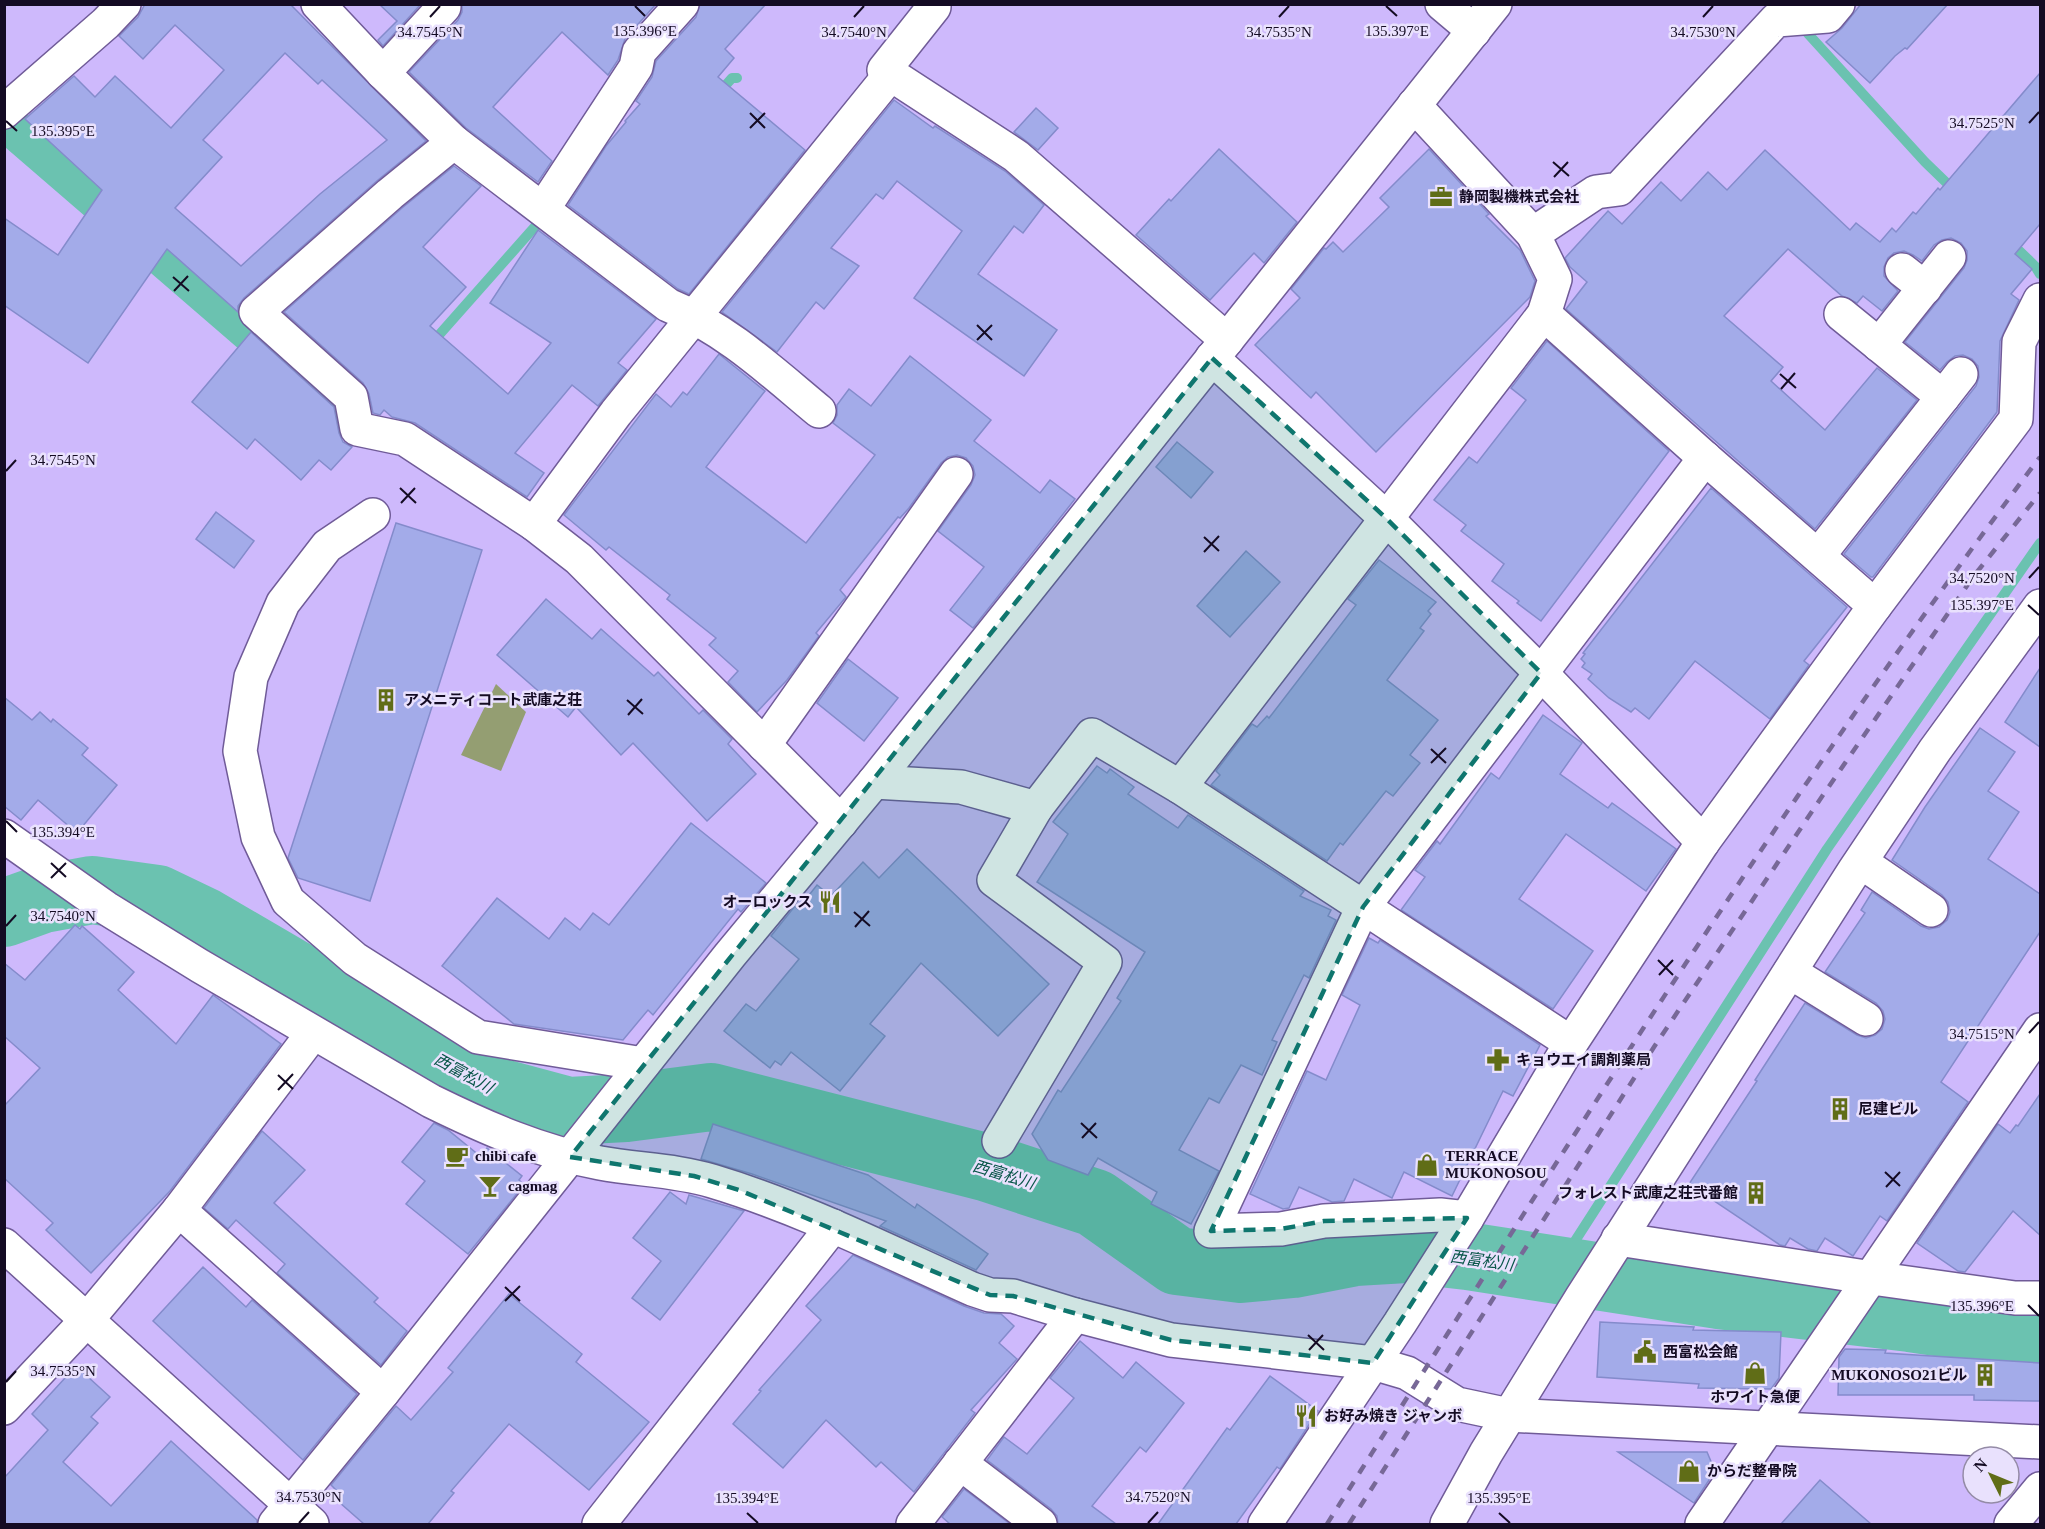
<svg xmlns="http://www.w3.org/2000/svg" width="2045" height="1529" viewBox="0 0 2045 1529" font-family="'Times New Roman','Noto Sans JP',serif">
	<style>
		.green { fill: #949e72 }
		.lines { fill: none; stroke-linecap: round; stroke-linejoin: round }
		.stream { stroke: #6bc2b0; stroke-width: 10 }
		.canal { stroke: #6bc2b0; stroke-width: 39 }
		.river { stroke: #6bc2b0; stroke-width: 68 }
		.building { fill: #a3abe9; stroke: #848bcb; stroke-width: 1.5; fill-rule: evenodd }
		.minor-casing { stroke: #705b98; stroke-width: 36 }
		.minor { stroke: #fff; stroke-width: 33 }
		.rail { stroke: #776897; stroke-width: 4.5; stroke-dasharray: 10 10; stroke-linecap: butt }
		.marked { fill: #0f766e; fill-opacity: 0.2; stroke: #0f766e; stroke-width: 4.5; stroke-dasharray: 12 8; stroke-linejoin: round }
		.ticks { fill: none; stroke: #140b23; stroke-width: 2 }
		.labels { text-anchor: middle; stroke-width: 5; stroke-linejoin: round; paint-order: stroke }
		.poi-label { font-size: 15px; font-weight: bold; fill: #140b23; stroke: #e9e1fd; text-anchor: start }
		.water-label { font-size: 16px; font-style: italic; fill: #095649; stroke: #e9e1fd }
		.ticks-label { font-size: 15px; text-anchor: middle; fill: #140b23; stroke: #e9e1fd; stroke-width: 5; stroke-linejoin: round; paint-order: stroke }
	</style>
	<rect width="100%" height="100%" fill="#ceb9fc"/>
	<polygon class="green" points="496,684 526,712 501,771 461,755"/>
	<g class="lines">
		<g class="stream">
			<polyline points="1800,25 1925,162 1955,191"/>
			<polyline points="717,95 732,78 737,78"/>
			<polyline points="2008,240 2035,266 2040,274"/>
			<polyline points="431,344 539,222"/>
			<polyline points="1557,1269 1827,849 2040,543"/>
		</g>
		<polyline class="canal" points="7,123 351,420"/>
		<polyline class="river" points="4,913 43,899 92,890 157,899 205,922 494,1091 569,1111 626,1108 711,1097 985,1167 1095,1203 1177,1261 1241,1269 1293,1264 1355,1252 1406,1249 1467,1256 1718,1295 1910,1318 2018,1334 2040,1333"/>
	</g>
	<g class="building">
		<path d="M145,4h145l136,137 -48,39 -134,118 -6,8v6l-71,-63 -79,114 -84,-58v-87l54,37 44,-65 -77,-71 49,-43 21,21 20,-21 56,52 53,-58 -49,-45 -32,34 -24,-23 19,-19zM285,53l33,31 4,-4 65,60 -67,54 -79,72 -66,-58 47,-51 -19,-17z"/>
		<polygon points="379,4 421,4 383,46 378,40 397,21"/>
		<polygon points="462,4 656,4 625,39 618,60 608,75 562,32 493,107 552,161 538,182 466,128 409,72 458,20 462,12"/>
		<polygon points="700,4 766,4 725,49 734,58 718,77 805,150 689,294 678,289 568,205 606,146 626,122 625,121 640,104 636,101 652,77 656,61 696,17"/>
		<polygon points="1861,4 1948,4 1907,49 1905,48 1895,56 1870,83 1826,42 1842,28"/>
		<polygon points="2040,73 2040,224 2015,254 2032,269 2011,294 2019,300 2000,341 1997,412 1873,577 1871,577 1844,554 1976,386 1979,377 1978,366 1972,359 1963,355 1955,356 1947,362 1940,370 1905,342 1964,268 1967,260 1967,251 1961,243 1951,238 1942,240 1934,245 1922,261 1913,255 1904,251 1894,253 1888,258 1884,267 1884,276 1898,291 1882,311 1863,296 1857,303 1842,296 1788,249 1724,316 1783,367 1771,381 1825,430 1877,368 1917,400 1815,529 1566,309 1587,282 1570,267 1565,258 1608,211 1622,224 1661,182 1681,201 1708,172 1727,190 1765,150 1850,230 1856,223 1880,242 1892,228 1896,232 1913,212 1916,214 1938,188 1940,190"/>
		<polygon points="894,100 933,128 935,126 1005,171 1044,205 1023,233 1014,226 978,274 1057,330 1024,376 914,298 962,231 897,181 883,199 876,194 831,248 859,266 824,309 816,302 777,352 722,312"/>
		<polygon points="1036,108 1058,128 1038,150 1014,132"/>
		<polygon points="1219,149 1297,222 1264,263 1254,253 1210,300 1136,235 1169,199 1171,201"/>
		<polygon points="1429,149 1489,214 1486,216 1520,250 1535,281 1530,297 1376,452 1316,392 1311,398 1255,345 1300,298 1291,289 1324,248 1326,249 1333,242 1343,252 1389,207 1380,198"/>
		<polygon points="454,166 481,186 423,247 466,287 430,326 508,394 551,343 490,303 538,230 656,319 618,363 627,370 598,406 572,385 515,453 544,473 527,497 415,423 392,417 384,410 380,415 373,413 369,394 363,383 284,312 402,208"/>
		<polygon points="251,332 334,407 339,433 343,442 352,447 331,470 319,460 301,480 255,439 247,449 192,402"/>
		<polygon points="1547,341 1669,451 1541,621 1517,603 1519,601 1492,581 1504,564 1461,531 1466,525 1434,500 1469,457 1477,463 1526,400 1511,388"/>
		<polygon points="719,354 765,391 706,467 806,543 875,455 833,423 837,415 837,405 849,389 871,406 910,356 991,420 974,441 1040,493 1050,480 1075,499 973,628 950,610 984,567 938,531 971,485 975,475 973,466 966,458 957,455 948,457 941,463 909,508 900,518 898,517 840,590 846,597 816,633 819,636 787,680 757,712 728,682 738,671 709,645 716,638 667,599 670,595 609,547 606,550 564,515 656,394 671,407 683,392 687,395"/>
		<polygon points="1177,442 1213,472 1191,498 1156,467"/>
		<polygon points="1711,488 1847,607 1804,661 1809,665 1770,719 1695,661 1649,719 1635,708 1631,712 1609,698 1588,679 1592,674 1582,667 1585,663 1581,659 1585,654 1583,653"/>
		<polygon points="216,512 254,541 234,568 196,539"/>
		<polygon points="396,523 482,550 370,901 298,878 288,858"/>
		<polygon points="1246,551 1280,582 1230,637 1197,606"/>
		<polygon points="1379,560 1436,602 1428,611 1431,614 1420,628 1424,631 1387,680 1438,720 1410,755 1420,763 1393,796 1386,791 1343,845 1340,843 1327,861 1211,785 1220,775 1216,771 1252,724 1257,727 1267,716 1269,718 1356,605 1348,599"/>
		<polygon points="546,599 592,639 601,629 654,676 658,672 699,714 703,710 732,739 728,744 756,774 707,821 633,743 621,755 576,707 568,717 497,655"/>
		<polygon points="848,659 898,698 864,741 817,703"/>
		<polygon points="2040,668 2040,747 2005,722"/>
		<polygon points="4,697 32,720 40,712 51,722 53,719 88,748 82,755 117,785 77,833 38,800 21,820 4,806"/>
		<polygon points="1543,715 1582,743 1560,774 1608,808 1612,803 1676,849 1646,891 1566,834 1519,899 1593,951 1553,1009 1401,910 1425,877 1415,870 1437,841 1440,844 1491,773 1499,779"/>
		<polygon points="1980,728 2015,752 1988,791 2019,812 1988,859 2040,894 2040,932 1941,1082 1968,1102 1887,1221 1880,1216 1853,1256 1825,1238 1817,1251 1808,1249 1790,1238 1785,1246 1780,1245 1689,1184 1757,1081 1755,1080 1805,1003 1857,1035 1866,1038 1875,1035 1882,1029 1885,1019 1883,1011 1876,1003 1825,972 1865,913 1861,910 1872,892 1921,926 1929,929 1939,927 1947,920 1950,912 1948,902 1942,895 1892,860 1925,807"/>
		<polygon points="1097,766 1107,773 1110,769 1134,787 1128,794 1178,828 1188,815 1304,891 1300,896 1331,910 1328,916 1336,920 1309,978 1304,975 1272,1040 1277,1042 1262,1075 1241,1065 1219,1103 1209,1098 1179,1150 1219,1171 1191,1224 1151,1204 1157,1192 1098,1158 1088,1175 1048,1160 1032,1134 1058,1090 1061,1092 1121,1001 1117,998 1145,952 1037,882 1068,834 1053,822"/>
		<polygon points="691,823 766,883 741,912 738,909 653,1015 648,1010 623,1040 514,1024 442,966 497,898 549,939 565,918 580,930 593,913 609,925"/>
		<polygon points="907,849 1049,984 998,1036 921,963 870,1024 885,1036 840,1091 791,1052 781,1065 775,1061 770,1068 724,1031 746,1004 756,1011 799,959 771,936 795,906 798,909 817,885 831,896 863,862 879,878"/>
		<polygon points="75,925 80,929 82,926 134,972 118,990 176,1044 213,995 281,1044 170,1191 91,1273 46,1230 53,1223 4,1178 4,1106 40,1068 4,1036 4,963 25,980"/>
		<polygon points="1369,938 1378,943 1380,940 1540,1045 1513,1096 1503,1091 1452,1196 1404,1172 1392,1198 1354,1179 1344,1201 1332,1202 1299,1187 1289,1208 1283,1209 1250,1194 1307,1071 1326,1080 1360,1005 1342,995"/>
		<polygon points="2040,1094 2040,1235 2013,1211 1965,1272 1958,1271 1917,1243 1998,1124 2010,1133 2016,1125 2018,1126"/>
		<polygon points="434,1123 448,1130 480,1156 487,1148 522,1176 519,1180 524,1185 468,1254 406,1204 425,1181 402,1162"/>
		<polygon points="713,1124 868,1175 915,1208 917,1204 988,1254 976,1270 880,1226 886,1221 752,1174 701,1159"/>
		<polygon points="262,1131 305,1170 274,1203 378,1298 374,1302 407,1331 381,1365 277,1273 285,1264 236,1220 228,1229 204,1208"/>
		<polygon points="670,1192 686,1204 689,1195 744,1211 660,1320 632,1298 661,1261 633,1238"/>
		<polygon points="853,1255 964,1306 984,1313 1001,1314 1014,1326 999,1343 1017,1359 971,1410 975,1413 914,1492 881,1462 876,1467 826,1420 783,1468 733,1424 761,1391 759,1390 821,1320 806,1306"/>
		<polygon points="203,1267 246,1307 252,1300 357,1394 303,1460 153,1321"/>
		<polygon points="509,1294 582,1354 576,1362 649,1422 589,1490 509,1424 451,1491 454,1493 428,1524 364,1524 331,1495 336,1490 331,1485 396,1406 411,1420 453,1372 448,1368"/>
		<polygon points="1600,1322 1694,1327 1693,1330 1781,1332 1779,1378 1771,1389 1698,1388 1699,1384 1597,1377"/>
		<polygon points="1080,1341 1123,1378 1136,1362 1184,1403 1146,1452 1140,1447 1092,1506 1116,1524 1058,1524 1057,1516 1051,1509 987,1460 1004,1437 1027,1454 1074,1398 1050,1378"/>
		<polygon points="1845,1349 1886,1350 1885,1353 2040,1363 2040,1401 1974,1400 1974,1395 1838,1395 1839,1357"/>
		<polygon points="76,1366 110,1397 91,1417 98,1423 63,1462 111,1506 171,1441 257,1520 257,1524 4,1524 4,1478 48,1430 32,1414"/>
		<polygon points="1270,1376 1318,1411 1280,1469 1277,1467 1236,1524 1158,1524 1227,1428 1230,1430"/>
		<polygon points="1618,1452 1707,1452 1715,1471 1694,1503"/>
		<polygon points="1820,1480 1871,1524 1781,1524"/>
		<polygon points="964,1489 1010,1524 950,1524 942,1517"/>
	</g>
	<g class="lines">
		<g class="minor-casing">
			<g id="minor">
				<path d="M318,4l65,69 71,69 214,163c57,23 104,67 151,106"/>
				<polyline points="931,4 934,7 884,70 1016,156 1227,340"/>
				<polyline points="1442,4 1474,31"/>
				<polyline points="383,73 444,7 441,4"/>
				<polyline points="4,112 106,23 124,4"/>
				<polyline points="454,142 390,194 256,312 351,397 357,429 405,439 534,524"/>
				<polyline points="543,209 636,67 639,52 682,4"/>
				<polyline points="1533,234 1596,192 1619,189 1776,20 1828,16 1838,4"/>
				<polyline points="1902,270 1925,288"/>
				<polyline points="1544,314 1705,458 1875,606"/>
				<polyline points="1879,345 1949,257"/>
				<polyline points="1212,358 1386,518 1541,673 1703,842"/>
				<polyline points="1943,397 1961,374"/>
				<polyline points="373,515 327,546 283,603 251,677 240,751 258,837 288,901 355,959 478,1037 643,1064"/>
				<polyline points="1818,556 1943,397 1841,314"/>
				<polyline points="764,745 956,474"/>
				<polyline points="874,782 961,787 1036,808"/>
				<polyline points="1180,787 1544,314 1555,279 1533,234 1414,105"/>
				<polyline points="841,822 579,559 534,524 616,413 890,75"/>
				<path d="M4,836l102,72 94,58 231,135c55,27 109,51 169,62 38,7 76,7 112,18 90,27 175,70 260,108l18,6 23,1 62,19 96,25 202,23 34,10 50,31 52,11 531,27"/>
				<polyline points="1861,862 1931,910"/>
				<polyline points="1790,972 1866,1019"/>
				<polyline points="999,1141 1105,962 994,880 1036,808 1092,735 1180,787 1571,1043"/>
				<polyline points="179,1210 383,1392"/>
				<polyline points="1467,1218 1440,1215 1324,1221 1281,1229 1211,1231 1363,907 1705,458"/>
				<polyline points="1618,1239 1872,1278 2015,1298 2040,1298"/>
				<polyline points="4,1245 312,1524"/>
				<polyline points="4,1408 86,1321 179,1210 313,1033"/>
				<polyline points="960,1463 1040,1524"/>
				<polyline points="275,1524 383,1392 730,955 874,782 1495,4"/>
				<polyline points="599,1524 833,1226"/>
				<polyline points="913,1524 1075,1315"/>
				<polyline points="1265,1524 1400,1323 1467,1218 1571,1043 1703,842 1875,606 2016,419 2019,342 2040,300"/>
				<polyline points="1447,1524 1486,1453 1582,1297 1854,871 1935,750 2040,606"/>
				<polyline points="1702,1524 2040,1030"/>
				<polyline points="2011,1524 2040,1489"/>
			</g>
		</g>
		<use href="#minor" class="minor"/>
		<g class="rail">
			<path d="M1327,1524c229,-361 455,-725 713,-1067"/>
			<polyline points="1349,1524 1654,1047 1823,795 1973,577 2040,493"/>
		</g>
	</g>
	<path class="marked" d="M1212,358l174,160 155,155 -178,234 -152,324 70,-2 43,-8 143,-3 -94,145 -202,-23 -158,-44 -23,-1 -251,-105 -45,-14 -124,-19z"/>
	<path class="ticks" d="M635,6l10,10M1386,6l11,10M430,17l10,-11M854,17l10,-11M1279,17l10,-11M1703,17l10,-11M750,113l15,15M6,121l11,10M2029,123l10,-11M750,128l15,-15M1553,162l16,14M1554,177l14,-15M173,277l16,14M174,291l14,-15M977,325l15,15M977,340l15,-15M1780,374l16,14M1781,389l14,-16M6,471l10,-11M400,488l16,15M401,503l14,-15M1204,537l15,14M1204,552l15,-16M2029,578l10,-11M2028,605l11,10M627,700l16,14M628,715l14,-16M1431,749l15,14M1431,763l15,-15M6,821l11,11M51,863l15,14M51,878l15,-15M854,912l16,14M6,926l10,-11M855,927l14,-16M1658,960l15,15M1659,975l14,-15M2029,1033l10,-11M278,1075l15,14M278,1090l15,-16M1081,1123l16,15M1082,1138l14,-15M1885,1172l15,14M1886,1187l14,-15M505,1287l15,14M505,1301l15,-15M2028,1305l11,11M1308,1335l16,15M1309,1350l14,-15M6,1382l10,-11M747,1513l11,10M1499,1513l11,10M299,1523l10,-11M1148,1523l10,-11"/>
	<defs>
		<g id="office-bare" transform="scale(1.8)"><path d="M-6-3h4V-5.5h4V-3h4V5H-6ZM-1-4.5V-3h2v-1.5ZM-6 0V1H6V0Z" fill="#606d17" stroke="#e9e1fd" stroke-width="2.5" paint-order="stroke"/></g>
		<g id="building-bare" transform="scale(1.8)"><path d="M-4-6H4V6H1V3H-1V6H-4ZM-2.5-4.3h1.7v1.8h-1.7ZM.8-4.3h1.7v1.8H.8ZM-2.5-1h1.7V.8h-1.7ZM.8-1h1.7V.8H.8Z" fill="#606d17" stroke="#e9e1fd" stroke-width="2.5" paint-order="stroke"/></g>
		<g id="restaurant-bare" transform="scale(1.8)"><path d="M-5-6h1v4h1v-4h1v4h1v-4h1v5L-1.5 .5V6h-2V.5L-5-1ZM5-6V6H3V1.5H1.5Q1.5-4 5-6Z" fill="#606d17" stroke="#e9e1fd" stroke-width="2.5" paint-order="stroke"/></g>
		<g id="pharmacy-bare" transform="scale(1.8)"><path d="M-2-6h4v4h4v4h-4v4h-4v-4h-4v-4h4Z" fill="#606d17" stroke="#e9e1fd" stroke-width="2.5" paint-order="stroke"/></g>
		<g id="cafe-bare" transform="scale(1.8)"><path d="M-5.5-4.5H6V0H3Q3 3.5 0 3.5H-2.5Q-5.5 3.5-5.5 0ZM3-3.2v2h1.7v-2ZM-6 4.5H4V6H-6Z" fill="#606d17" stroke="#e9e1fd" stroke-width="2.5" paint-order="stroke"/></g>
		<g id="shop-bare" transform="scale(1.8)"><path d="M-5-2.5h2.3a2.7 3.5 0 0 1 5.4 0H5L5.5 6h-11ZM-1.5-2.5h3a1.5 2.3 0 0 0-3 0Z" fill="#606d17" stroke="#e9e1fd" stroke-width="2.5" paint-order="stroke"/></g>
		<g id="bar-bare" transform="scale(1.8)"><path d="M-6-5H6L.8 .8V4.5H3.5V6h-7V4.5H-.8V.8Z" fill="#606d17" stroke="#e9e1fd" stroke-width="2.5" paint-order="stroke"/></g>
		<g id="civic-bare" transform="scale(1.8)"><path d="M-.6-6.5H3V-4.5H.6V-3L4-1V1h2V6H-6V1h2V-1L-.6-3ZM-1.2 2.5V6h2.4V2.5Z" fill="#606d17" stroke="#e9e1fd" stroke-width="2.5" paint-order="stroke"/></g>
	</defs>
	<g fill-rule="evenodd">
		<use href="#office-bare" x="1441" y="197"/>
		<use href="#building-bare" x="386" y="700"/>
		<use href="#restaurant-bare" x="830" y="902"/>
		<use href="#pharmacy-bare" x="1498" y="1060"/>
		<use href="#building-bare" x="1840" y="1109"/>
		<use href="#cafe-bare" x="457" y="1156"/>
		<use href="#shop-bare" x="1427" y="1165"/>
		<use href="#bar-bare" x="490" y="1186"/>
		<use href="#building-bare" x="1756" y="1193"/>
		<use href="#civic-bare" x="1645" y="1352"/>
		<use href="#shop-bare" x="1755" y="1373"/>
		<use href="#building-bare" x="1985" y="1375"/>
		<use href="#restaurant-bare" x="1306" y="1416"/>
		<use href="#shop-bare" x="1689" y="1471"/>
	</g>
	<g class="labels">
		<g class="poi-label">
			<text x="1459" y="202">静岡製機株式会社</text>
			<text x="404" y="705">アメニティコート武庫之荘</text>
			<text x="812" y="907" text-anchor="end">オーロックス</text>
			<text x="1516" y="1065">キョウエイ調剤薬局</text>
			<text x="1858" y="1114">尼建ビル</text>
			<text x="475" y="1161">chibi cafe</text>
			<text x="1445" y="1161">TERRACE<tspan x="1445" dy="17">MUKONOSOU</tspan></text>
			<text x="508" y="1191">cagmag</text>
			<text x="1738" y="1198" text-anchor="end">フォレスト武庫之荘弐番館</text>
			<text x="1663" y="1357">西富松会館</text>
			<text x="1967" y="1380" text-anchor="end">MUKONOSO21ビル</text>
			<text x="1755" y="1402" text-anchor="middle">ホワイト急便</text>
			<text x="1324" y="1421">お好み焼き ジャンボ</text>
			<text x="1707" y="1476">からだ整骨院</text>
		</g>
		<g class="water-label">
			<text transform="translate(464 1073) rotate(29)" y="6">西富松川</text>
			<text transform="translate(1004 1174) rotate(17)" y="6">西富松川</text>
			<text transform="translate(1482 1260) rotate(8)" y="6">西富松川</text>
		</g>
	</g>
	<g class="ticks-label">
		<text x="645" y="36">135.396°E</text>
		<text x="1397" y="36">135.397°E</text>
		<text x="430" y="37">34.7545°N</text>
		<text x="854" y="37">34.7540°N</text>
		<text x="1279" y="37">34.7535°N</text>
		<text x="1703" y="37">34.7530°N</text>
		<text x="1982" y="128">34.7525°N</text>
		<text x="63" y="136">135.395°E</text>
		<text x="63" y="465">34.7545°N</text>
		<text x="1982" y="583">34.7520°N</text>
		<text x="1982" y="610">135.397°E</text>
		<text x="63" y="837">135.394°E</text>
		<text x="63" y="921">34.7540°N</text>
		<text x="1982" y="1039">34.7515°N</text>
		<text x="1982" y="1311">135.396°E</text>
		<text x="63" y="1376">34.7535°N</text>
		<text x="309" y="1502">34.7530°N</text>
		<text x="1158" y="1502">34.7520°N</text>
		<text x="747" y="1503">135.394°E</text>
		<text x="1499" y="1503">135.395°E</text>
	</g>
	<rect width="2045" height="1529" fill="none" stroke="#140b23" stroke-width="12"/>
	<g transform="translate(1991 1475) rotate(313)"><circle r="28" fill="#e9e1fd" stroke="#948ba6" stroke-width="1.5"/>
	<path d="M0-4.5L10 22L0 15L-10 22Z" fill="#606d17"/>
	<text y="-9" font-size="16" font-weight="bold" text-anchor="middle" fill="#140b23">N</text>
	</g>
</svg>
